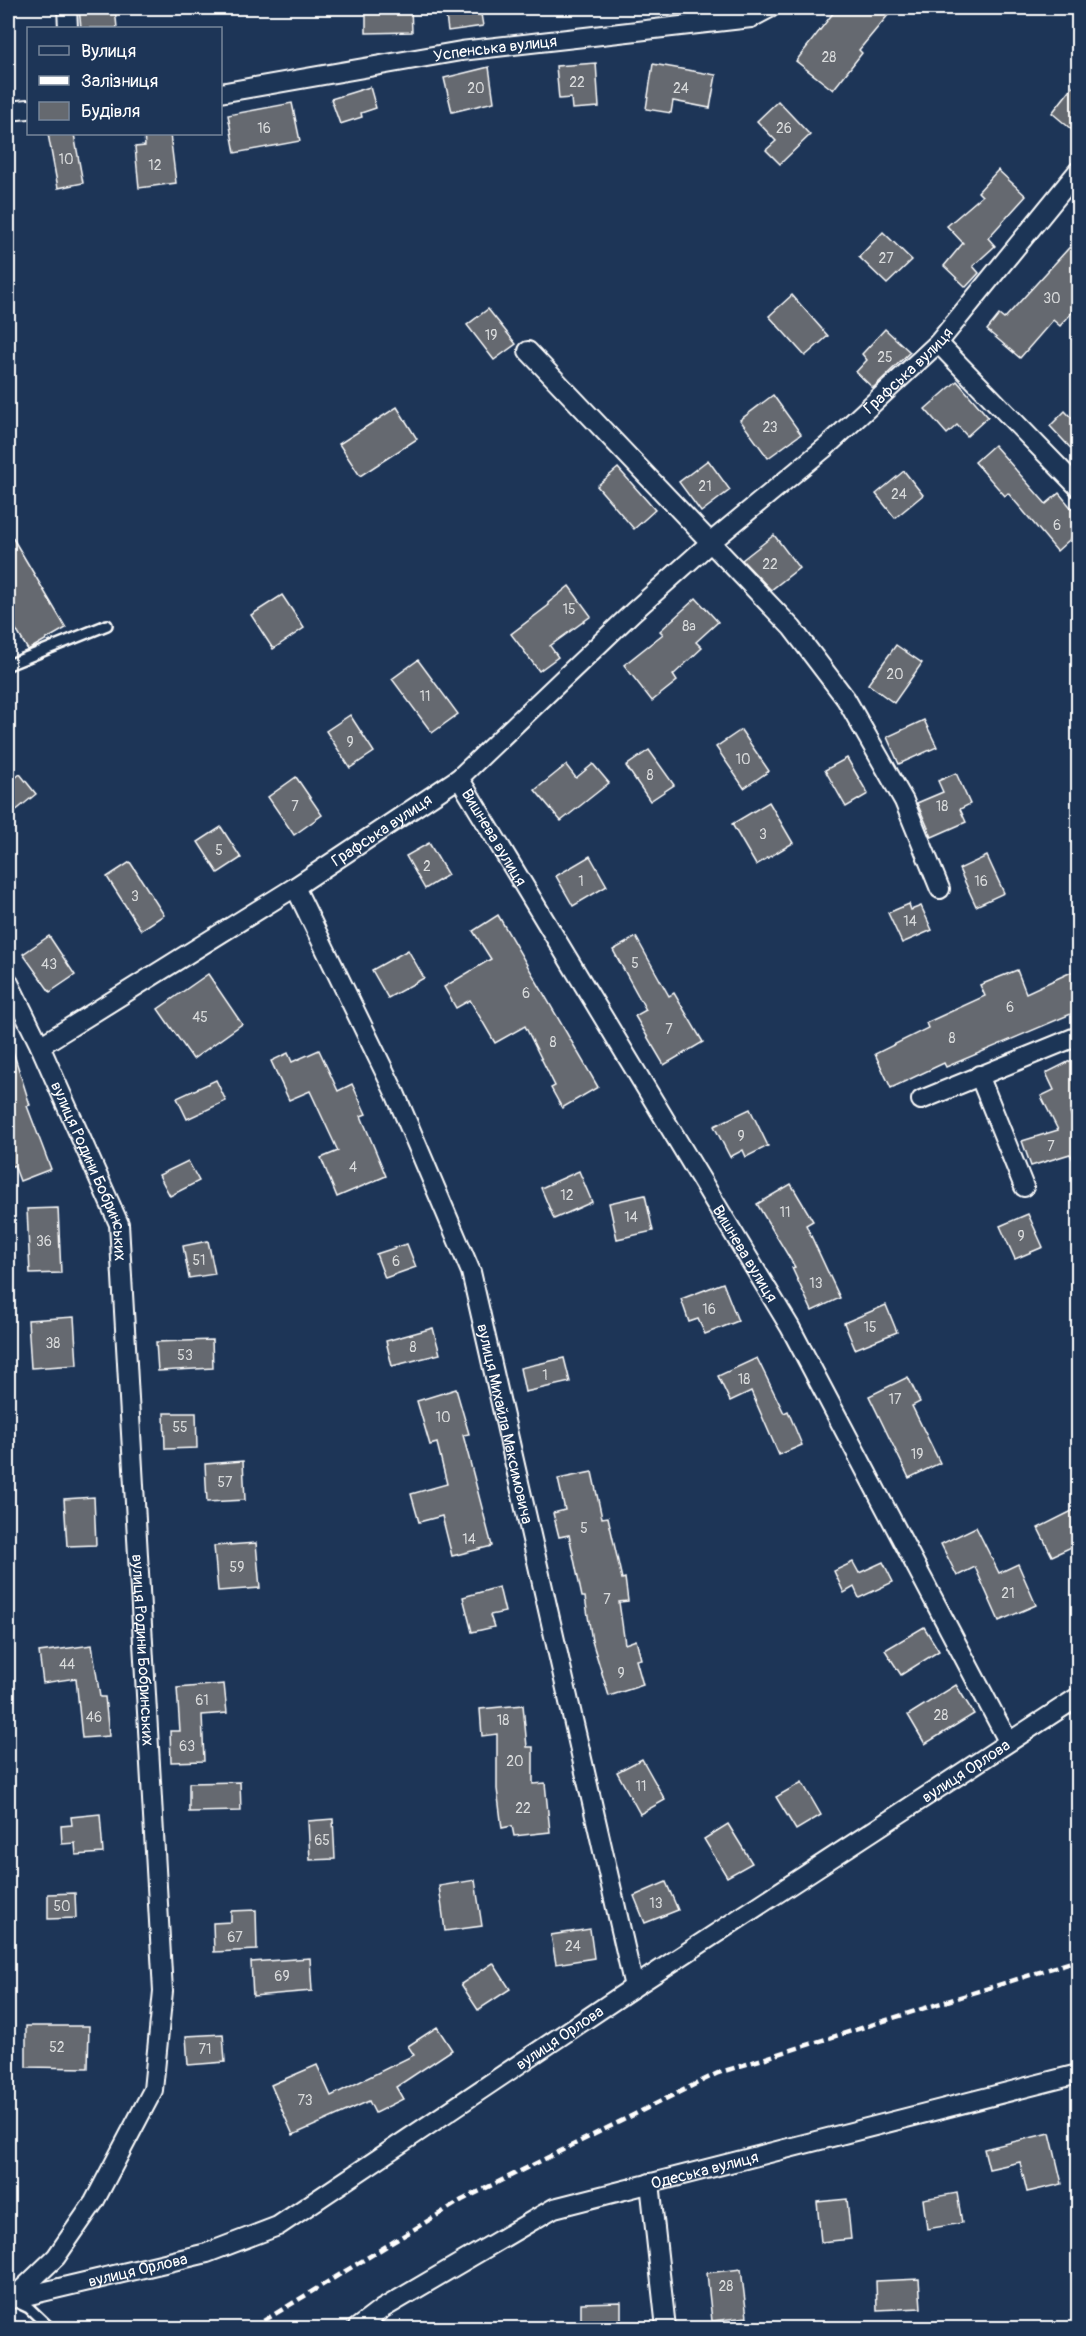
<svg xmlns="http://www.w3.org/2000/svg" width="1086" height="2336" viewBox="0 0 1086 2336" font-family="Pangolin,sans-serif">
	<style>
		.building { fill: #65696f; stroke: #fff; stroke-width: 1.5 }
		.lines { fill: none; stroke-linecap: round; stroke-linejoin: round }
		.lane-casing { stroke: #fff; stroke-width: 14 }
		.street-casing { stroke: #fff; stroke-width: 22 }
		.lane { stroke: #1d3557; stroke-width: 9 }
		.street { stroke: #1d3557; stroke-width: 18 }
		.rail { stroke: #fff; stroke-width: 4.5; stroke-dasharray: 9 4.5; stroke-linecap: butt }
		.labels { text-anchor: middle; stroke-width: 4.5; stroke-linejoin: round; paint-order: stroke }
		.number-label { font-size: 14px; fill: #d8dadb }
		.street-label { font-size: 16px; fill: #fff; stroke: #1d3557 }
	</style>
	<rect width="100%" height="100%" fill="#1d3557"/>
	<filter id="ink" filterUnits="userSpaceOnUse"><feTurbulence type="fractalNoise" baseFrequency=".0167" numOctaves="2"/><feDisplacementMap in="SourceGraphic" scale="12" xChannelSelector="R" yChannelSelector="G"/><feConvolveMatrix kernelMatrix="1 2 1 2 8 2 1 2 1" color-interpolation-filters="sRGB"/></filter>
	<g filter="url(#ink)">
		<g class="building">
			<polygon points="79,8 115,8 117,28 81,28"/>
			<polygon points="366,8 411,8 412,32 366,33"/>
			<polygon points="445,8 480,8 483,26 448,31"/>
			<polygon points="837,8 894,8 859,50 862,53 833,90 796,61"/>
			<polygon points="596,63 599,107 572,109 571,98 559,99 556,66"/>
			<polygon points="653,64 716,75 710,108 673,101 671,113 646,109"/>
			<polygon points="489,67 494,102 452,112 444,78"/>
			<polygon points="1078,80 1078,135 1052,113"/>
			<polygon points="370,87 376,108 361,113 362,117 340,124 331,99"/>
			<polygon points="778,101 810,135 780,164 766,150 776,141 757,121"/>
			<polygon points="292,103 300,141 235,153 228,115"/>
			<polygon points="48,134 74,134 83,183 58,188"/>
			<polygon points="144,134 170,134 176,183 139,188 135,147 145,146"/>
			<polygon points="998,170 1026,196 988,238 995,246 973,266 979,273 966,287 944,266 963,243 947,226 982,196 978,192"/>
			<polygon points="883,232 912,260 887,284 859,257"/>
			<polygon points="1078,238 1078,306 1060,326 1053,320 1020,358 987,330 999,315 1004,319"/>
			<polygon points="792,295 828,336 805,356 769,316"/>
			<polygon points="488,309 516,344 494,360 467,325"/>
			<polygon points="885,329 910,352 873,388 856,372 867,360 862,354"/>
			<polygon points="957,381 988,417 967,436 957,425 947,434 925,409"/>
			<polygon points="773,395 801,434 768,458 740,420"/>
			<polygon points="397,407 417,439 360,476 339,444"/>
			<polygon points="1065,411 1078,425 1078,456 1050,426"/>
			<polygon points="994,445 1046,504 1059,493 1078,516 1078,532 1057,551 1008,493 1005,496 975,462"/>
			<polygon points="708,460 730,490 701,512 679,482"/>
			<polygon points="618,468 655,510 634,529 597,486"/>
			<polygon points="904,471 923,495 895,518 876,494"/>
			<polygon points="8,530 66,628 28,650 8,616"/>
			<polygon points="774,535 799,568 771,590 742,560"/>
			<polygon points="569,586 591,616 550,646 558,657 539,671 511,634 549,605 548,603"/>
			<polygon points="282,595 304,628 273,649 251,615"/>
			<polygon points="696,598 718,622 696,642 702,648 673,675 677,681 652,701 624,665 663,634 660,631"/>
			<polygon points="896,645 922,663 894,703 868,684"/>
			<polygon points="418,660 458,714 432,733 392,679"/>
			<polygon points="350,715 374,752 350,768 326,731"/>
			<polygon points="924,720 937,747 899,764 887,737"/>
			<polygon points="741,730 769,771 744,788 716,747"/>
			<polygon points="649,750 674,785 650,801 626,766"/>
			<polygon points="847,758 868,794 846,807 825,770"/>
			<polygon points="593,764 609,783 561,821 535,790 566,765 576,778"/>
			<polygon points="956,773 970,804 960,809 966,822 932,837 917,803 943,792 938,781"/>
			<polygon points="20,774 36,794 8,817 8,784"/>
			<polygon points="296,777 322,815 294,835 268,797"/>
			<polygon points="769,802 793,843 756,865 732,824"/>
			<polygon points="221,827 241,858 218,873 198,842"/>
			<polygon points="429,843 448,875 425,889 406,856"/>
			<polygon points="590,856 607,886 573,906 556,876"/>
			<polygon points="987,856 1004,893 976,906 959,869"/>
			<polygon points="130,862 164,915 141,930 107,877"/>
			<polygon points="909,904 911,910 921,906 932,930 902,943 888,913"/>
			<polygon points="498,915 598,1087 562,1108 551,1088 555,1086 525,1026 495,1043 470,1000 456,1008 444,987 491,959 473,931"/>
			<polygon points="49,936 75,975 50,992 23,954"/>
			<polygon points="636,937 669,996 674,993 703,1042 664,1065 635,1016 646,1010 613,950"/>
			<polygon points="408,950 424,978 388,998 372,970"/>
			<polygon points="1078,969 1078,1011 946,1067 944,1063 891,1088 875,1054 928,1028 926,1023 985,996 980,985 1017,970 1026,993"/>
			<polygon points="208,974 242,1024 193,1059 158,1009"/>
			<polygon points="12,1048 30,1105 27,1106 51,1169 20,1181 14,1165 8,1168 8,1049"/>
			<polygon points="319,1050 338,1091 352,1084 366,1114 361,1116 386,1176 337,1197 321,1158 338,1151 310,1091 289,1100 271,1061 288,1053 292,1062"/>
			<polygon points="1078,1057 1078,1108 1070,1112 1078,1137 1078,1164 1076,1165 1070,1154 1031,1166 1022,1141 1058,1130 1041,1096 1054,1090 1046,1073"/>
			<polygon points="216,1080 226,1101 187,1119 177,1098"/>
			<polygon points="750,1109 768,1146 746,1157 743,1150 730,1157 714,1126"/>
			<polygon points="188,1161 199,1181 170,1196 159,1175"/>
			<polygon points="579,1171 592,1202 554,1219 541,1188"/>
			<polygon points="791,1184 813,1221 806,1225 840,1298 812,1311 792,1268 795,1267 757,1204"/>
			<polygon points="645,1195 653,1231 617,1239 609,1203"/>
			<polygon points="58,1208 61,1273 30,1274 27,1209"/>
			<polygon points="1028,1214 1043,1247 1015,1259 1000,1226"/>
			<polygon points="208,1241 215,1274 189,1278 183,1246"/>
			<polygon points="407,1244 416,1267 385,1278 376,1254"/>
			<polygon points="723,1283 738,1321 705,1334 698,1319 689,1322 681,1299"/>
			<polygon points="886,1305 897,1332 855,1349 844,1323"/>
			<polygon points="74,1317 77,1365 31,1368 28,1320"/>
			<polygon points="433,1328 440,1354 392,1366 386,1341"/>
			<polygon points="212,1340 213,1368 158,1371 156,1342"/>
			<polygon points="564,1358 570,1382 525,1392 520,1368"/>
			<polygon points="757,1358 784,1413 788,1411 802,1445 779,1455 751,1391 730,1401 718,1376"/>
			<polygon points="908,1377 920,1402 912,1406 940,1463 909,1478 869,1396"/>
			<polygon points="456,1389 469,1434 463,1435 492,1546 452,1556 442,1516 419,1522 411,1494 447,1484 437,1443 430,1445 417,1401"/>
			<polygon points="164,1413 196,1413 197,1448 165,1449"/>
			<polygon points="243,1461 245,1500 207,1502 205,1464"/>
			<polygon points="592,1472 602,1518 608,1517 622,1579 625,1578 628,1601 619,1602 625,1644 636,1640 641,1659 636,1660 643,1685 609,1696 592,1641 585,1597 582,1597 569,1535 559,1537 553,1513 565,1510 558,1479"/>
			<polygon points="94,1497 96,1545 67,1546 64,1499"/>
			<polygon points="1078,1508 1078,1544 1052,1556 1038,1528"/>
			<polygon points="976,1527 999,1573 1018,1564 1036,1605 999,1621 975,1567 957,1576 941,1544"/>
			<polygon points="256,1543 260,1588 218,1591 214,1546"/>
			<polygon points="853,1562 859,1573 883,1562 893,1582 859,1598 854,1587 844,1593 834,1571"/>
			<polygon points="499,1587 505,1612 490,1615 494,1627 472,1632 463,1597"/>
			<polygon points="924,1627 939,1651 901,1675 885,1650"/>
			<polygon points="92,1645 100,1697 105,1697 109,1736 82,1738 76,1678 43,1683 39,1652"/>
			<polygon points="224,1684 227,1713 202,1715 204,1761 171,1762 170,1731 180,1731 177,1688"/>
			<polygon points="956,1685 974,1714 925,1744 908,1715"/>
			<polygon points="523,1705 527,1747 533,1747 533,1784 545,1783 550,1832 514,1836 512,1826 502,1828 497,1789 497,1734 482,1736 480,1709"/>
			<polygon points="642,1759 665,1800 640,1814 617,1772"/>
			<polygon points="240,1782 241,1811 189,1812 189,1783"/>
			<polygon points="802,1782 821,1815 796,1830 776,1797"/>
			<polygon points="100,1814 103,1853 76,1855 75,1843 62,1844 61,1826 72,1825 71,1817"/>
			<polygon points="333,1819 335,1859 310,1860 308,1821"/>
			<polygon points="728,1824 752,1863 727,1877 704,1839"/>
			<polygon points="475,1880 482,1926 445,1931 439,1886"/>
			<polygon points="666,1882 678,1910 645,1923 634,1896"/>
			<polygon points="75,1893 76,1918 48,1919 48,1894"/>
			<polygon points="256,1910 257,1950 214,1952 213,1923 231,1922 231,1911"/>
			<polygon points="590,1929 594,1958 556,1964 551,1935"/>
			<polygon points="310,1958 312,1991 253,1996 251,1962"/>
			<polygon points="493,1963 510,1989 478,2010 461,1984"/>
			<polygon points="26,2026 89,2026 88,2068 26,2067"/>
			<polygon points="437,2027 452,2050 396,2087 403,2099 375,2113 369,2101 293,2135 271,2085 317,2065 331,2096 414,2055 408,2046"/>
			<polygon points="223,2034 225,2062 188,2065 186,2036"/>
			<polygon points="1050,2133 1062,2184 1027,2192 1020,2162 989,2169 984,2149"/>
			<polygon points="957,2193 962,2223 927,2229 923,2199"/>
			<polygon points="847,2199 851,2239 821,2242 817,2202"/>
			<polygon points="741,2269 747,2317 712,2321 707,2273"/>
			<polygon points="919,2279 921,2308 877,2310 876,2281"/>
			<polygon points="621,2302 621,2326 581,2327 581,2303"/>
		</g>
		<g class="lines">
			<g class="lane-casing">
				<g id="lane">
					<polyline points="8,665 107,625"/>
					<polyline points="14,2301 29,2308 50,2328"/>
				</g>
			</g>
			<g class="street-casing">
				<g id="street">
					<polyline points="67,8 68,28"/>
					<path id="s1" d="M220,93l241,-42 290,-33 19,-10"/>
					<polyline points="8,111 28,109"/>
					<polyline points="938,343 1078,487"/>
					<polyline points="528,351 792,628 846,699 904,801 940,889"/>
					<path id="s2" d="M459,778l331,549 218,414"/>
					<path id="s3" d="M295,887l100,206 76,179 163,715"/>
					<path id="s4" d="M8,981l32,65 79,178 44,767 -10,99 -59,112 -38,55 -44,42"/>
					<path id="s5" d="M40,1046l255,-159 164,-109 174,-166 78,-70 115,-95 112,-104 140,-172"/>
					<polyline points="979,1075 1024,1187"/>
					<polyline points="921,1100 1078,1036"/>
					<polyline points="650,2183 666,2328"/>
					<path id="s6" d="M17,2298l190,-45 71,-27 356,-239 444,-290"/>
					<path id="s7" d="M357,2328l25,-19 172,-101 524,-134"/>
				</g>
			</g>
			<use href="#lane" class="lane"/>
			<use href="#street" class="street"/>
			<polyline class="rail" points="252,2328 462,2200 718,2073 1078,1960"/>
		</g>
	</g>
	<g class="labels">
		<g class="number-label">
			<text x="829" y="62">28</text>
			<text x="577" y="87">22</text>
			<text x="476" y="93">20</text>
			<text x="681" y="93">24</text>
			<text x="264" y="133">16</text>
			<text x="784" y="133">26</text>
			<text x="66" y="164">10</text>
			<text x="155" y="170">12</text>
			<text x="886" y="263">27</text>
			<text x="1052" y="303">30</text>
			<text x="491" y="340">19</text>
			<text x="885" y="362">25</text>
			<text x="770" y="432">23</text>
			<text x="705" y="491">21</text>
			<text x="899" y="499">24</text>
			<text x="1057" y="530">6</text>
			<text x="770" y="569">22</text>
			<text x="569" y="614">15</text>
			<text x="689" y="631">8а</text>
			<text x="895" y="679">20</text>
			<text x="425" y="701">11</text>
			<text x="350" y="747">9</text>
			<text x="743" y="764">10</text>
			<text x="650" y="780">8</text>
			<text x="295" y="811">7</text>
			<text x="942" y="811">18</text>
			<text x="763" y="839">3</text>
			<text x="219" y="855">5</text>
			<text x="427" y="871">2</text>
			<text x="581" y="886">1</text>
			<text x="981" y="886">16</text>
			<text x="135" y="901">3</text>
			<text x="910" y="926">14</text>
			<text x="635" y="968">5</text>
			<text x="49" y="969">43</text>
			<text x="526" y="998">6</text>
			<text x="1010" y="1012">6</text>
			<text x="200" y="1022">45</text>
			<text x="669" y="1034">7</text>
			<text x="952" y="1043">8</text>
			<text x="553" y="1047">8</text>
			<text x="741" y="1141">9</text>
			<text x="1051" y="1151">7</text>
			<text x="353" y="1172">4</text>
			<text x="567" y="1200">12</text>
			<text x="785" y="1217">11</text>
			<text x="631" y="1222">14</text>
			<text x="1021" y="1241">9</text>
			<text x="44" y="1246">36</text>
			<text x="199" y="1265">51</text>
			<text x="396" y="1266">6</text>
			<text x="816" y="1288">13</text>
			<text x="709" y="1314">16</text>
			<text x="870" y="1332">15</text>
			<text x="53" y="1348">38</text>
			<text x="413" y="1352">8</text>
			<text x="185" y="1360">53</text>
			<text x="545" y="1380">1</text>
			<text x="744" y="1384">18</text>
			<text x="895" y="1404">17</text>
			<text x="443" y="1422">10</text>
			<text x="180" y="1432">55</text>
			<text x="917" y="1459">19</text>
			<text x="225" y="1487">57</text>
			<text x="584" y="1533">5</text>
			<text x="469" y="1544">14</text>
			<text x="237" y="1572">59</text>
			<text x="1008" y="1598">21</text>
			<text x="607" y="1604">7</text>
			<text x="67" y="1669">44</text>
			<text x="621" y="1678">9</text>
			<text x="202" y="1705">61</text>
			<text x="941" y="1720">28</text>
			<text x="94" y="1722">46</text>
			<text x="503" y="1725">18</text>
			<text x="187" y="1751">63</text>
			<text x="515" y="1766">20</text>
			<text x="641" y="1791">11</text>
			<text x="523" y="1813">22</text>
			<text x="322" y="1845">65</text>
			<text x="656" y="1908">13</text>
			<text x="62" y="1911">50</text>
			<text x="235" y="1942">67</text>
			<text x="573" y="1951">24</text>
			<text x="282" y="1981">69</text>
			<text x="57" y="2052">52</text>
			<text x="205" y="2054">71</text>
			<text x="305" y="2105">73</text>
			<text x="726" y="2291">28</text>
		</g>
		<g class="street-label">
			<text dy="6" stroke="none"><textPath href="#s1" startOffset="279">Успенська вулиця</textPath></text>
			<text dy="6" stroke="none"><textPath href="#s5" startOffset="1104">Графська вулиця</textPath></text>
			<text dy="6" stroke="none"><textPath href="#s5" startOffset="404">Графська вулиця</textPath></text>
			<text dy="6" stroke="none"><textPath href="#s2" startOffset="69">Вишнева вулиця</textPath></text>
			<text dy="6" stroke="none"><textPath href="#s4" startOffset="208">вулиця Родини Бобринських</textPath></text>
			<text dy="6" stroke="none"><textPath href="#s2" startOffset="555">Вишнева вулиця</textPath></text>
			<text dy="6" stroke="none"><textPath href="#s3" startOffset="579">вулиця Михайла Максимовича</textPath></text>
			<text dy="6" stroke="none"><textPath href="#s4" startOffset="694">вулиця Родини Бобринських</textPath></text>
			<text dy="6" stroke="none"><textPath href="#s6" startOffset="1096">вулиця Орлова</textPath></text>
			<text dy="6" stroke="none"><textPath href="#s6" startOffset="610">вулиця Орлова</textPath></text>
			<text dy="6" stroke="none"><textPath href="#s7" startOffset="386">Одеська вулиця</textPath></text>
			<text dy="6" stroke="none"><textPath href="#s6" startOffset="124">вулиця Орлова</textPath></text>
		</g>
	</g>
	<rect width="1086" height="2336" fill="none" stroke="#1d3557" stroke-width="30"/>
	<rect x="15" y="15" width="1056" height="2306" fill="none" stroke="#fff" stroke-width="2" filter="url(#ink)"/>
	<rect x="27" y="27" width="195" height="108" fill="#1d3557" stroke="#77869a" stroke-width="1.5"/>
	<rect x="39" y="46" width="30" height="9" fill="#1d3557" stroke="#77869a" stroke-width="1.5"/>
	<text x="81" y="57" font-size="18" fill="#ffffff">Вулиця</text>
	<rect x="39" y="76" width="30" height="9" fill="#ffffff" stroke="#77869a" stroke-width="1.5"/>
	<text x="81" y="87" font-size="18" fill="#ffffff">Залізниця</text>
	<rect x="39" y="102" width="30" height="18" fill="#65696f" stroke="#77869a" stroke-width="1.5"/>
	<text x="81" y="117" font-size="18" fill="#ffffff">Будівля</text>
</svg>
